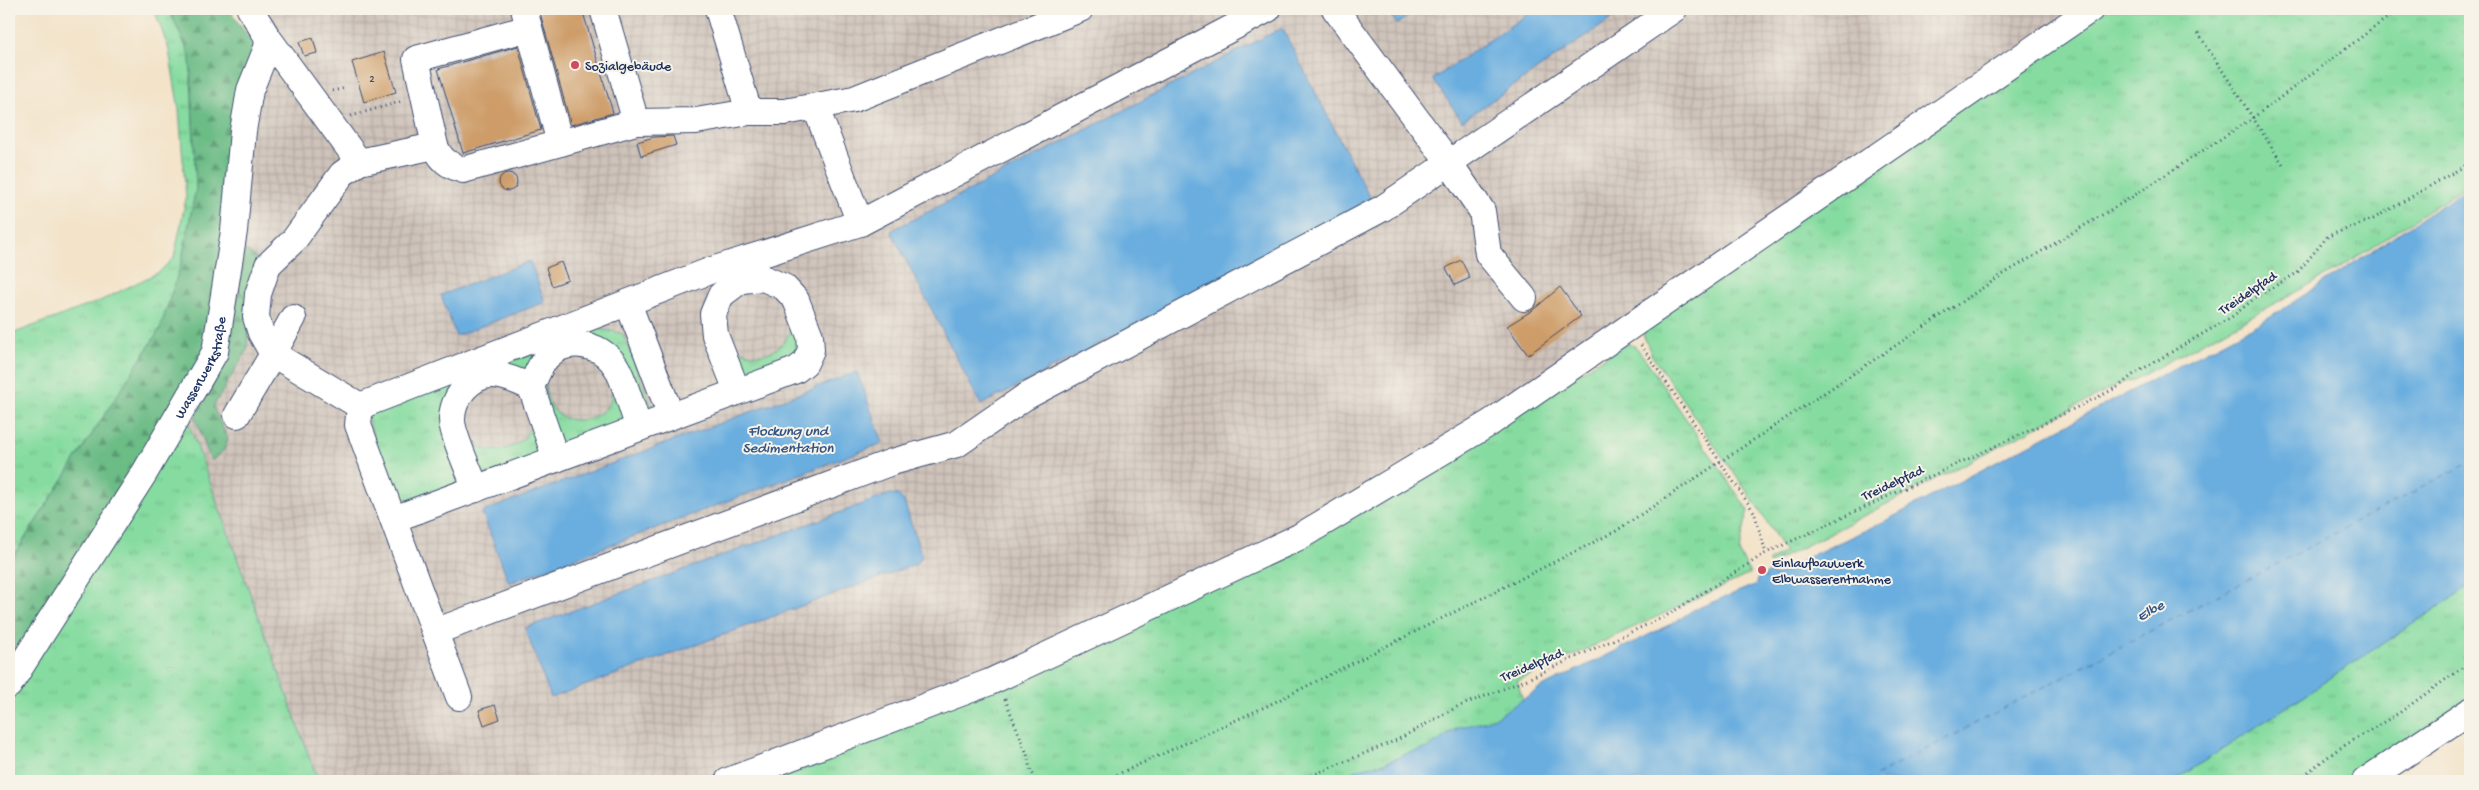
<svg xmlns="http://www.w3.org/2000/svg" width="2479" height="790" viewBox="0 0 2479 790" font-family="'Gochi Hand',sans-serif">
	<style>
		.industrial { fill: url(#industrial-grid) }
		.grass { fill: url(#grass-tufts); stroke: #50867f }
		.forest { fill: url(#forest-firs); stroke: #447672 }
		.water { fill: #6aaedf; stroke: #426e9e }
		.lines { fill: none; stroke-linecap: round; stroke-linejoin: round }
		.ferry { stroke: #335585; stroke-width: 1; stroke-dasharray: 6 5; stroke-linecap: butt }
		.building { fill: #cd9c68 }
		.minor-casing { stroke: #3b4a6e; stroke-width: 28 }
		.path { stroke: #3b4a6e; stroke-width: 3; stroke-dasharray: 1 4; stroke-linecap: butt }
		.minor { stroke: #fff; stroke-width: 26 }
		.poi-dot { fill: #d1495b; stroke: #f7f3e8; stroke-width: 2 }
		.labels { text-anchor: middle; stroke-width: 4; stroke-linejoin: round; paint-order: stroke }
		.number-label { font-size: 11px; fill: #484a60 }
		.poi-label { font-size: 14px; fill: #1b2f5e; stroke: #f7f3e8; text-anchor: start }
		.street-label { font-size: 14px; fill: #1b2f5e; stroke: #f7f3e8 }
		.water-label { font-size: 15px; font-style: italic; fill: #335585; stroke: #f7f3e8 }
	</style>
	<defs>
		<pattern id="industrial-grid" width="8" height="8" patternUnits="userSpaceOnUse" patternTransform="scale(1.25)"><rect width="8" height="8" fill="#cec2b9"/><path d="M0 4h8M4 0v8" fill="none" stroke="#b0a7a1"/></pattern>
		<pattern id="grass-tufts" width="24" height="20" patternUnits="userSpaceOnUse" patternTransform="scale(1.25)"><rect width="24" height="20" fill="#86dca0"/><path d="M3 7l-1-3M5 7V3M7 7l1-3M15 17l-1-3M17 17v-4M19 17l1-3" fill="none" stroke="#73bd8c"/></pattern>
		<pattern id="forest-firs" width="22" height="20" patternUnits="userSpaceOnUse" patternTransform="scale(1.25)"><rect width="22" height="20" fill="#6cbc86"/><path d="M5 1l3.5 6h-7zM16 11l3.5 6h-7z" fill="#589971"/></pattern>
	</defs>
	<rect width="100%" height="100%" fill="#f7f3e8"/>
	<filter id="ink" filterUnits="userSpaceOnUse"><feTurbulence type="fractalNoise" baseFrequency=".02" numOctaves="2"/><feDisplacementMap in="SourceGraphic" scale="10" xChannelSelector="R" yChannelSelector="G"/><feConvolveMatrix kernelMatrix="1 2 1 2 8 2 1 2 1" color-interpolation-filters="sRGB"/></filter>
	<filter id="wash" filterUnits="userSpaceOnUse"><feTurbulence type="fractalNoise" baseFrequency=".0096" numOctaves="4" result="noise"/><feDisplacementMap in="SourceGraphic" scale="20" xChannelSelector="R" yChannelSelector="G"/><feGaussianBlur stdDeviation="1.12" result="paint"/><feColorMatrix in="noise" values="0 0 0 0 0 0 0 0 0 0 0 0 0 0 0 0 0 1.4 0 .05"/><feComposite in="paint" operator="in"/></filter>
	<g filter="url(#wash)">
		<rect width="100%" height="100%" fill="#f3e3c9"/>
		<polygon class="industrial" points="264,9 2084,9 1629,323 1297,530 991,675 710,781 318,781 186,416 262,72 294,54"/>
		<g class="grass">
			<polygon points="154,9 169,9 190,56 196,188 180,268 160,329 9,563 9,335 100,301 159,272 174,258 186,198 179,110 169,50"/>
			<polygon points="2101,9 2470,9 2470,184 2338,269 2134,380 2124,382 1770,564 1768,561 1785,552 1759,509 1652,356 1643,334 1650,322"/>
			<path d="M758,283c20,3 31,13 38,32 4,10 12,22 9,33 0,3 -3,9 -4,11 -6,7 -45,20 -54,17 -21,-7 -31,-52 -26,-71l6,3c-6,21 3,43 26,46 11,1 21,-2 28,-9 34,-33 -23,-84 -53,-40l-5,-3 14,-14z"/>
			<path d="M589,329l19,1 15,4 31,79 -7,5 -46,-74 -72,30 -64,5 -3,104c-30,14 -42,29 -73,9l-21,-74 8,-12z"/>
			<path d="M1628,343l8,4 10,13 102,150 -9,42 11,22 -233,107 6,19c-13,9 -25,17 -40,22 -7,3 -16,3 -23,5 -12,4 -20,16 -32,21 -31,12 -63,18 -94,33h-594l560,-239z"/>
			<path d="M557,355l43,1 25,59 -5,11 -51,18 -10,-4 -16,-36 2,-21c1,58 77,40 66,1 -2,-8 -10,-17 -14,-24z"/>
			<path d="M497,380c21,4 30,14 38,34 3,9 12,22 9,33 -3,15 -46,32 -59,27 -20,-9 -30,-49 -25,-69l5,2c-16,68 91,48 60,-5 -14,-25 -45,-18 -59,3l-5,-3 14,-16z"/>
			<polygon points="186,416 318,781 9,781 9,694"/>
			<polygon points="2470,586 2470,702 2354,781 2174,781"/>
		</g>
		<g class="forest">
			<polygon points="169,9 229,9 248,37 255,33 259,40 208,350 9,673 9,563 160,329 182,261 196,188 190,56"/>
			<polygon points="245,250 262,262 252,285 247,350 213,407 228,439 224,450 211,461 195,417 228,357"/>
		</g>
		<g class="water">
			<polygon points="1386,9 1419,9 1397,24"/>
			<polygon points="1535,9 1626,9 1462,121 1433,79"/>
			<polygon points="1282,28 1372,202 981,405 891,231"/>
			<polygon points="2470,187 2470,586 2174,781 1334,781 1359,769 1385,763 1408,753 1428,748 1460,727 1483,722 1499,715 1542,687 1677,621 1693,610 1757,584 1758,578 1763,576 1765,579 1765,575 1770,572 1774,576 1799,565 1804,559 1885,521 2269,318"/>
			<polygon points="530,261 545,302 456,336 441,295"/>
			<polygon points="857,372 883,443 509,583 482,512"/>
			<polygon points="890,494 898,495 904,501 922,557 916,564 551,698 525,628"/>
		</g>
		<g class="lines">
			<polyline class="ferry" points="1866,781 2470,462"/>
		</g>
		<g id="blocks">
			<g class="building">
				<polygon points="539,9 582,9 613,113 571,125"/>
				<polygon points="313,38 317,53 304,56 299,42"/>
				<polygon points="518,46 541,130 463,153 438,69"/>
				<polygon points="384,52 396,92 364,102 352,62"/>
				<polygon points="673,136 676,145 641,156 637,142 654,137"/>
				<circle cx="508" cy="182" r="9"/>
				<polygon points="1461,260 1470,278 1455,285 1446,268"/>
				<polygon points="561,262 568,280 552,286 546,268"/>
				<polygon points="1560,287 1581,316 1528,355 1507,326 1533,310"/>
				<polygon points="495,705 500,719 484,725 479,710"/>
			</g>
		</g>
	</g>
	<g filter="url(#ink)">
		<use href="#blocks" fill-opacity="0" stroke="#3b4a6e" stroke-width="1"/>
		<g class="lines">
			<g class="minor-casing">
				<g id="minor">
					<polyline points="603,9 636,122"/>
					<polyline points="718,9 749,112"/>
					<polyline points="1335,9 1450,164 1482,211 1488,254 1524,298"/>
					<polyline points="529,28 560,143"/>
					<path d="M268,38l91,124 76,-16c6,14 13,19 28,24l173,-48 60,-1 53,-9h36l69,-13 226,-90"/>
					<polyline points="816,108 860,223"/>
					<polyline points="435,146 416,59 529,28 524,9"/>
					<polyline points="628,303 671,416"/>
					<polyline points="273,354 261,333 256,317 258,294 268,265 294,240 342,174 359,162"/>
					<polyline points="273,354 293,318"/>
					<polyline points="531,387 556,459"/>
					<polyline points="360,406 712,270 860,223 1268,9"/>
					<polyline points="237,415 273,354 360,406 358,425 459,697"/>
					<path d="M476,489c-6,-16 -24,-55 -24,-69 0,-22 19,-47 43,-45 12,1 24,7 36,12 4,-9 9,-23 16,-30 21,-22 58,-13 71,13 9,18 14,39 21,58"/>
					<polyline points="394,519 796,370 805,363 811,350 810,336 796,300 784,287 763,278 741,280 721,295 713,314 715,335 737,391"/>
					<polyline points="437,631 892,462 957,444 1025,397 1383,208 1674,9"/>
					<path id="s1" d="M9,685l136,-213 70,-120 19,-121 9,-100 7,-41 17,-42 1,-10 -18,-29"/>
					<polyline points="728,781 990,682 1299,537 1490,423 2091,9"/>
					<polyline points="2365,781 2470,711"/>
				</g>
			</g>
			<g class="path">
				<polyline points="2198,33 2284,166"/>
				<polyline points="332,91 346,88"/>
				<polyline points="351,116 403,101"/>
				<polyline points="1641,345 1754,512 1766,553"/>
				<polyline points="1005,699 1027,754 1030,769 1037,781"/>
				<polyline points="1103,781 1269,705 1616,531 2002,275 2132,197 2254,117 2399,9"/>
				<polyline points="1298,781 1397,740 1457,707 1523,681 1666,616 1766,553 2043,424 2118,387 2134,374 2233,316 2256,297 2297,273 2328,236 2373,219 2470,163"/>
				<polyline points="2296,781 2337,750 2399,713 2470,662"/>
			</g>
			<use href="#minor" class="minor"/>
		</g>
	</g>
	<g class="poi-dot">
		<circle cx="575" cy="65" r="5"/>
		<circle cx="1762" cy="570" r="5"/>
	</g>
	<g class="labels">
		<g class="number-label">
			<text x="372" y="82">2</text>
		</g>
		<g class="poi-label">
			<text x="585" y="70">Sozialgebäude</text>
			<text x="1772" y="567">Einlaufbauwerk<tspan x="1772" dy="16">Elbwasserentnahme</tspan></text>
		</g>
		<g class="street-label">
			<text transform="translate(2247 292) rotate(-34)" y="5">Treidelpfad</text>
			<text dy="5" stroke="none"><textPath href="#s1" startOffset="372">Wasserwerkstraße</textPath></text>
			<text transform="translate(1892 482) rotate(-25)" y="5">Treidelpfad</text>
			<text transform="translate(1531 664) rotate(-23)" y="5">Treidelpfad</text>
		</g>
		<g class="water-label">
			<text x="788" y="435">Flockung und<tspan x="788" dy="17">Sedimentation</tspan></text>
			<text transform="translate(2150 610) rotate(-29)" y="5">Elbe</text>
		</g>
	</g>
	<rect width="2479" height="790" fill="none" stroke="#f7f3e8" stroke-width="30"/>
</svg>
